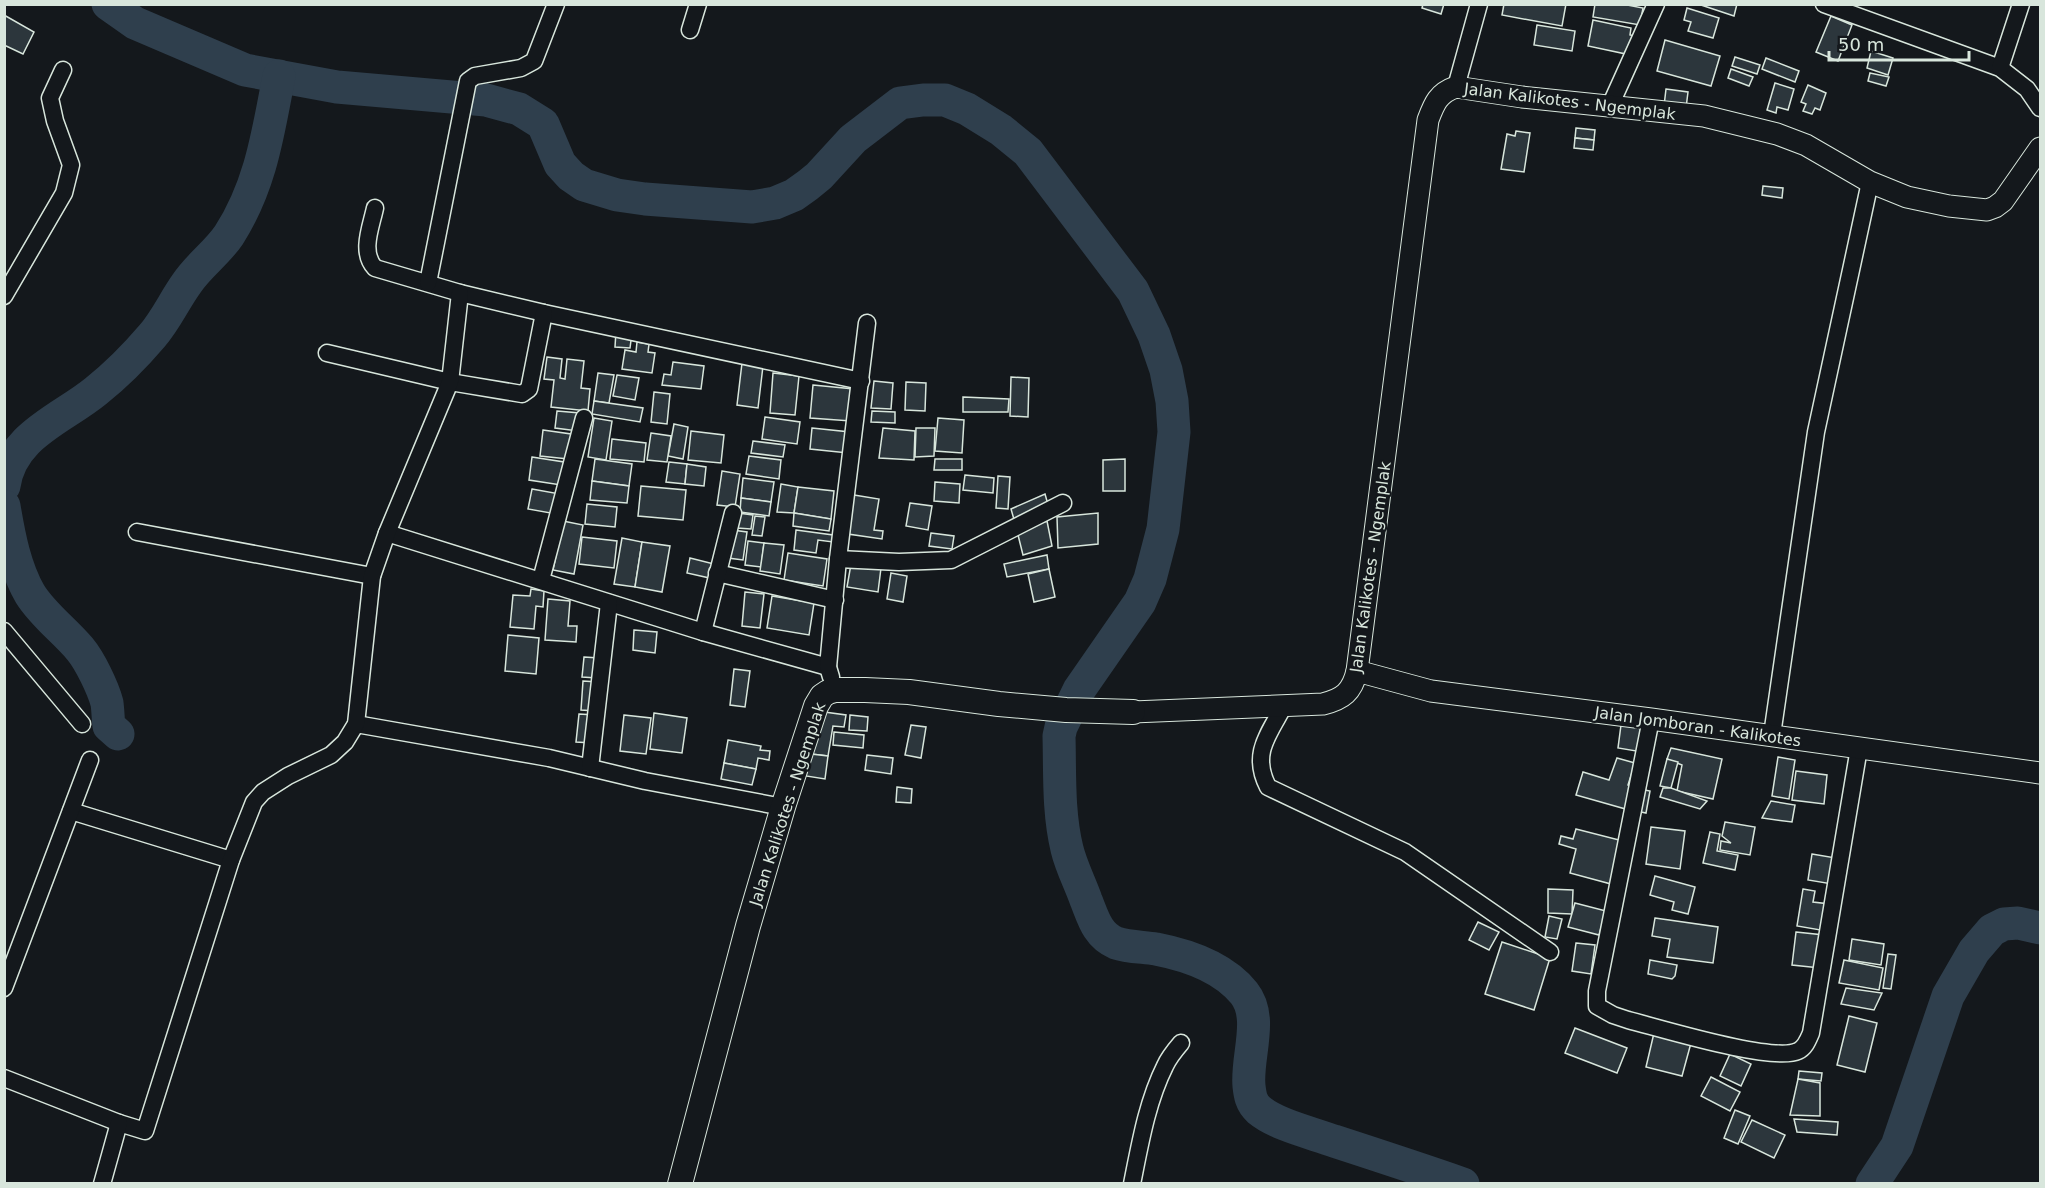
<svg xmlns="http://www.w3.org/2000/svg" width="2045" height="1188" viewBox="0 0 2045 1188" font-family="'DejaVu Sans',sans-serif">
	<style>
		.lines { fill: none; stroke-linecap: round; stroke-linejoin: round }
		.river { stroke: #2f3f4d; stroke-width: 33 }
		.building { fill: #2c363c; stroke: #d8e6dc; stroke-width: 1.5 }
		.minor-casing { stroke: #d8e6dc; stroke-width: 19 }
		.tertiary-casing { stroke: #d8e6dc; stroke-width: 23 }
		.secondary-casing { stroke: #d8e6dc; stroke-width: 26 }
		.minor { stroke: #14181c; stroke-width: 16 }
		.tertiary { stroke: #14181c; stroke-width: 21 }
		.secondary { stroke: #14181c; stroke-width: 24 }
		.labels { text-anchor: middle; stroke-width: 4.5; stroke-linejoin: round; paint-order: stroke }
		.street-label { font-size: 16px; fill: #d8e6dc; stroke: #14181c }
	</style>
	<rect width="100%" height="100%" fill="#14181c"/>
	<g class="lines">
		<g class="river">
			<path d="M108,4l27,19 110,47 92,17 149,13 33,9 24,15 17,40 11,12 13,9 33,10 28,4 107,8 23,-4 19,-8 14,-10 11,-9 34,-37 47,-36 23,-3h22l22,9 34,21 27,22 105,139 21,44 12,35 6,31 2,31 -11,97 -13,50 -10,23 -61,88 -18,37 -2,9c1,37 -1,76 8,113 4,17 13,34 19,51 7,17 11,35 30,43 12,4 27,4 40,6 31,6 67,18 88,44 20,25 2,64 5,93 1,9 2,17 10,24 18,15 53,23 75,31 43,14 86,28 129,43"/>
			<path d="M4,486c7,-51 58,-67 92,-95 20,-16 39,-35 56,-55 14,-16 22,-35 35,-53 12,-18 30,-30 42,-48 32,-50 39,-102 50,-159"/>
			<path d="M4,506c5,30 11,62 26,88 13,21 34,36 50,55 10,12 23,39 27,54 1,7 1,15 2,23l9,8"/>
			<polyline points="1872,1184 1897,1146 1948,996 1974,951 1992,930 2004,924 2018,923 2040,928"/>
		</g>
	</g>
	<g class="building">
		<polygon points="1423,4 1444,4 1441,14 1422,8"/>
		<polygon points="1504,4 1566,4 1562,26 1502,15"/>
		<polygon points="1595,4 1622,4 1643,8 1640,25 1593,17"/>
		<polygon points="1698,4 1737,4 1734,16"/>
		<polygon points="1687,8 1719,18 1713,38 1688,31 1691,22 1684,20"/>
		<polygon points="4,15 34,32 23,54 4,45"/>
		<polygon points="1831,16 1852,25 1838,61 1816,52"/>
		<polygon points="1593,20 1631,28 1630,35 1636,36 1634,47 1628,47 1626,54 1588,46"/>
		<polygon points="1537,25 1575,31 1572,51 1534,45"/>
		<polygon points="1665,40 1720,56 1711,86 1657,71"/>
		<polygon points="1871,51 1893,58 1888,75 1867,68"/>
		<polygon points="1735,57 1760,65 1757,74 1732,66"/>
		<polygon points="1766,58 1799,71 1795,82 1762,69"/>
		<polygon points="1731,69 1753,77 1749,86 1728,78"/>
		<polygon points="1870,73 1889,77 1886,86 1868,81"/>
		<polygon points="1775,83 1794,89 1788,110 1777,107 1776,113 1767,110"/>
		<polygon points="1808,85 1826,93 1820,110 1815,108 1812,114 1803,111 1806,104 1801,102"/>
		<polygon points="1666,89 1688,92 1686,108 1664,106"/>
		<polygon points="1576,128 1595,130 1594,140 1575,138"/>
		<polygon points="1516,131 1530,133 1524,172 1501,169 1507,134 1515,136"/>
		<polygon points="1575,138 1594,140 1593,150 1574,148"/>
		<polygon points="1763,186 1783,188 1782,198 1762,195"/>
		<polygon points="616,331 632,333 630,348 615,347"/>
		<polygon points="637,342 649,344 648,352 655,353 652,373 622,369 625,350 636,352"/>
		<polygon points="547,357 562,359 560,378 565,379 567,359 584,361 581,388 590,389 588,411 551,407 554,380 544,379"/>
		<polygon points="673,362 704,366 701,389 662,385 664,374 671,375"/>
		<polygon points="742,363 763,366 758,408 737,405"/>
		<polygon points="598,373 614,375 609,403 594,401"/>
		<polygon points="773,373 799,376 795,415 770,413"/>
		<polygon points="617,375 639,378 635,400 613,396"/>
		<polygon points="1011,377 1029,378 1028,417 1010,416"/>
		<polygon points="874,381 893,383 891,409 871,408"/>
		<polygon points="906,382 926,383 925,411 905,410"/>
		<polygon points="813,385 854,389 851,421 810,418"/>
		<polygon points="654,392 670,394 667,424 651,422"/>
		<polygon points="963,397 1009,399 1008,412 963,412"/>
		<polygon points="594,401 643,408 640,422 592,414"/>
		<polygon points="557,411 580,413 578,431 555,428"/>
		<polygon points="872,411 895,412 895,423 871,422"/>
		<polygon points="765,417 800,422 797,444 762,439"/>
		<polygon points="594,418 612,421 606,460 588,457"/>
		<polygon points="938,418 964,420 962,453 935,451"/>
		<polygon points="674,424 688,427 683,459 668,456"/>
		<polygon points="812,428 850,432 848,453 810,449"/>
		<polygon points="883,428 915,431 914,460 879,458"/>
		<polygon points="916,428 935,428 934,456 915,457"/>
		<polygon points="543,430 571,434 568,459 540,456"/>
		<polygon points="691,431 724,435 721,463 688,460"/>
		<polygon points="651,433 671,436 667,462 647,460"/>
		<polygon points="612,439 646,443 644,462 610,459"/>
		<polygon points="753,441 785,445 783,457 751,453"/>
		<polygon points="749,456 781,460 779,479 746,474"/>
		<polygon points="532,457 564,462 561,485 529,480"/>
		<polygon points="595,459 632,464 629,486 592,481"/>
		<polygon points="935,459 962,459 962,470 934,470"/>
		<polygon points="1125,459 1125,491 1103,491 1103,460"/>
		<polygon points="669,462 687,464 685,484 666,482"/>
		<polygon points="687,464 706,467 704,486 685,484"/>
		<polygon points="722,471 740,474 735,507 717,505"/>
		<polygon points="965,475 994,478 993,493 963,490"/>
		<polygon points="998,476 1010,477 1008,509 996,508"/>
		<polygon points="743,478 774,482 771,502 741,498"/>
		<polygon points="592,481 629,486 627,503 590,500"/>
		<polygon points="935,482 960,484 959,503 934,501"/>
		<polygon points="781,484 798,487 794,513 777,512"/>
		<polygon points="641,486 686,490 683,520 638,516"/>
		<polygon points="798,487 834,491 831,519 794,513"/>
		<polygon points="532,489 560,494 556,514 528,509"/>
		<polygon points="1045,494 1049,508 1015,523 1011,509"/>
		<polygon points="854,495 879,499 874,530 883,531 882,539 848,534"/>
		<polygon points="741,498 771,502 769,516 740,512"/>
		<polygon points="910,503 932,506 928,530 906,526"/>
		<polygon points="587,504 617,507 615,527 585,524"/>
		<polygon points="738,513 753,515 751,529 737,528"/>
		<polygon points="794,513 831,519 829,531 793,526"/>
		<polygon points="1098,513 1098,544 1058,548 1057,517"/>
		<polygon points="755,516 765,517 762,536 752,535"/>
		<polygon points="563,521 583,525 574,574 553,570"/>
		<polygon points="1047,521 1052,546 1023,555 1017,531"/>
		<polygon points="732,530 747,532 743,560 728,558"/>
		<polygon points="796,530 833,535 833,542 818,540 816,553 794,550"/>
		<polygon points="931,533 954,536 952,549 929,546"/>
		<polygon points="582,537 617,541 614,568 579,564"/>
		<polygon points="622,538 642,542 635,587 614,584"/>
		<polygon points="748,541 764,543 761,567 745,565"/>
		<polygon points="642,542 670,546 662,592 635,587"/>
		<polygon points="764,543 784,545 780,574 760,571"/>
		<polygon points="788,553 827,559 823,586 784,580"/>
		<polygon points="1047,555 1049,569 1007,577 1004,564"/>
		<polygon points="690,558 718,565 714,579 687,573"/>
		<polygon points="851,564 881,568 878,592 847,587"/>
		<polygon points="1049,569 1055,597 1034,602 1028,574"/>
		<polygon points="891,573 907,576 903,602 887,599"/>
		<polygon points="531,589 544,591 543,607 536,606 534,629 510,627 513,595 530,596"/>
		<polygon points="745,592 764,594 760,628 742,626"/>
		<polygon points="772,596 814,603 809,635 767,628"/>
		<polygon points="548,599 570,601 568,626 577,626 576,642 545,640"/>
		<polygon points="634,630 657,632 655,653 633,650"/>
		<polygon points="508,635 539,638 536,674 505,671"/>
		<polygon points="584,657 599,658 597,678 582,677"/>
		<polygon points="734,669 750,671 745,707 730,705"/>
		<polygon points="583,681 598,682 596,711 581,710"/>
		<polygon points="817,711 846,715 844,727 833,726 828,756 811,754"/>
		<polygon points="654,713 687,718 682,753 650,749"/>
		<polygon points="579,714 595,715 592,743 576,742"/>
		<polygon points="624,715 651,718 646,754 620,751"/>
		<polygon points="850,715 868,717 867,731 849,730"/>
		<polygon points="911,725 926,727 921,758 905,755"/>
		<polygon points="1621,725 1645,728 1642,752 1618,748"/>
		<polygon points="834,732 864,735 863,748 833,745"/>
		<polygon points="728,740 761,746 760,750 770,751 769,760 758,758 756,769 724,763"/>
		<polygon points="1671,748 1722,759 1713,799 1677,791 1682,765 1667,759"/>
		<polygon points="811,754 828,756 825,779 806,776"/>
		<polygon points="867,755 893,758 891,774 865,770"/>
		<polygon points="1778,757 1795,760 1789,799 1772,796"/>
		<polygon points="1617,758 1635,763 1628,785 1636,787 1629,810 1576,795 1583,772 1609,780"/>
		<polygon points="1667,759 1678,762 1671,788 1660,786"/>
		<polygon points="724,763 756,769 752,785 721,779"/>
		<polygon points="1796,771 1827,775 1824,804 1792,800"/>
		<polygon points="897,787 912,789 911,803 896,802"/>
		<polygon points="1663,788 1671,788 1707,801 1700,809 1660,797"/>
		<polygon points="1640,789 1650,791 1646,813 1636,811"/>
		<polygon points="1771,801 1795,805 1792,822 1762,818"/>
		<polygon points="1725,822 1755,827 1750,855 1720,850 1721,841 1731,843 1722,836"/>
		<polygon points="1651,827 1685,831 1680,869 1646,864"/>
		<polygon points="1576,829 1623,841 1611,884 1570,873 1576,849 1559,844 1561,836 1573,839"/>
		<polygon points="1710,832 1720,834 1717,851 1738,855 1735,870 1703,863"/>
		<polygon points="1812,854 1836,858 1832,884 1808,880"/>
		<polygon points="1655,876 1695,887 1688,914 1672,910 1674,902 1650,895"/>
		<polygon points="1548,889 1573,890 1572,914 1548,913"/>
		<polygon points="1803,889 1815,891 1813,902 1830,904 1826,931 1797,926"/>
		<polygon points="1575,903 1606,911 1599,935 1568,927"/>
		<polygon points="1549,916 1562,919 1557,939 1545,937"/>
		<polygon points="1655,918 1718,927 1713,963 1667,957 1670,939 1652,936"/>
		<polygon points="1478,922 1499,932 1489,950 1469,940"/>
		<polygon points="1796,932 1824,935 1820,968 1792,965"/>
		<polygon points="1852,939 1884,944 1881,965 1849,960"/>
		<polygon points="1502,942 1550,958 1534,1010 1485,994"/>
		<polygon points="1576,943 1595,945 1591,974 1572,971"/>
		<polygon points="1888,954 1896,955 1891,989 1883,988"/>
		<polygon points="1650,960 1677,965 1675,976 1672,979 1648,974"/>
		<polygon points="1844,960 1883,968 1879,990 1839,983"/>
		<polygon points="1846,988 1882,993 1874,1010 1841,1004"/>
		<polygon points="1849,1016 1877,1023 1865,1072 1837,1065"/>
		<polygon points="1575,1028 1627,1048 1617,1073 1565,1053"/>
		<polygon points="1654,1033 1691,1043 1682,1076 1646,1067"/>
		<polygon points="1730,1054 1751,1064 1741,1086 1720,1076"/>
		<polygon points="1799,1071 1822,1073 1821,1081 1798,1079"/>
		<polygon points="1711,1077 1740,1092 1730,1111 1701,1096"/>
		<polygon points="1798,1079 1820,1083 1820,1116 1790,1115"/>
		<polygon points="1735,1110 1750,1116 1738,1144 1724,1138"/>
		<polygon points="1794,1119 1838,1122 1837,1135 1797,1132"/>
		<polygon points="1752,1120 1785,1135 1774,1158 1741,1142"/>
	</g>
	<g class="lines">
		<g class="minor-casing">
			<g id="minor">
				<polyline points="1824,4 2000,68 2027,89 2040,108"/>
				<polyline points="690,30 698,4"/>
				<polyline points="2000,68 2021,4"/>
				<polyline points="1456,87 1479,4"/>
				<polyline points="1610,106 1656,4"/>
				<path d="M375,208c-4,19 -15,44 0,60l85,25 84,20 317,68"/>
				<polyline points="428,283 468,81 475,76 521,68 534,61 556,4"/>
				<polyline points="4,296 64,193 71,165 55,121 50,98 63,70"/>
				<polyline points="327,353 450,382 522,394 529,389 530,384 544,313"/>
				<polyline points="137,532 372,576"/>
				<polyline points="387,533 703,632 828,667"/>
				<polyline points="838,559 899,562 951,560 1063,503"/>
				<polyline points="717,573 835,600"/>
				<polyline points="541,580 584,418"/>
				<polyline points="4,631 82,724"/>
				<polyline points="703,632 733,513"/>
				<polyline points="831,677 828,667 838,559 867,323"/>
				<path d="M1284,706c-16,29 -33,48 -16,81l137,65 145,100"/>
				<path d="M1651,719l-54,272v15l16,9 15,5c32,8 145,43 170,31 7,-3 10,-11 13,-18l48,-285"/>
				<polyline points="356,724 549,758 645,781 783,807"/>
				<polyline points="1772,735 1816,432 1870,182"/>
				<polyline points="590,768 609,603"/>
				<polyline points="71,811 231,860"/>
				<polyline points="4,988 90,760"/>
				<polyline points="4,1078 119,1123 145,1131 231,860 254,802 263,792 288,776 331,755 345,742 356,724 372,576 387,533 450,382 460,293"/>
				<polyline points="102,1184 119,1123"/>
				<path d="M1132,1184c8,-40 15,-82 33,-118 4,-9 10,-16 16,-23"/>
			</g>
		</g>
		<g class="tertiary-casing">
			<g id="tertiary">
				<polyline points="1357,671 1431,691 1651,719 2040,773"/>
				<path d="M1133,712l190,-8c20,-5 29,-12 34,-33l71,-551c6,-16 10,-27 28,-33l66,10 182,19 73,18 29,11 64,37 37,15 42,9 38,4 8,-3 8,-6 37,-53"/>
			</g>
		</g>
		<g class="secondary-casing">
			<polyline id="secondary" points="680,1184 748,926 783,807 816,706 822,696 828,692 835,690 865,690 909,692 999,704 1066,710 1133,712"/>
		</g>
		<use href="#minor" class="minor"/>
		<use href="#tertiary" class="tertiary"/>
		<use href="#secondary" class="secondary"/>
	</g>
	<g class="labels">
		<g class="street-label">
			<text transform="translate(1570 101) rotate(7)" y="6">Jalan Kalikotes - Ngemplak</text>
			<text transform="translate(1370 567) rotate(-82)" y="6">Jalan Kalikotes - Ngemplak</text>
			<text transform="translate(1698 726) rotate(8)" y="6">Jalan Jomboran - Kalikotes</text>
			<text transform="translate(787 804) rotate(-72)" y="6">Jalan Kalikotes - Ngemplak</text>
		</g>
	</g>
	<rect width="2045" height="1188" fill="none" stroke="#d8e6dc" stroke-width="12"/>
	<path d="M1829 51v9h140v-9" fill="none" stroke="#d8e6dc" stroke-width="3"/>
	<text x="1838" y="51" font-size="18" fill="#d8e6dc" stroke="#14181c" stroke-width="4.5" paint-order="stroke">50 m</text>
</svg>
